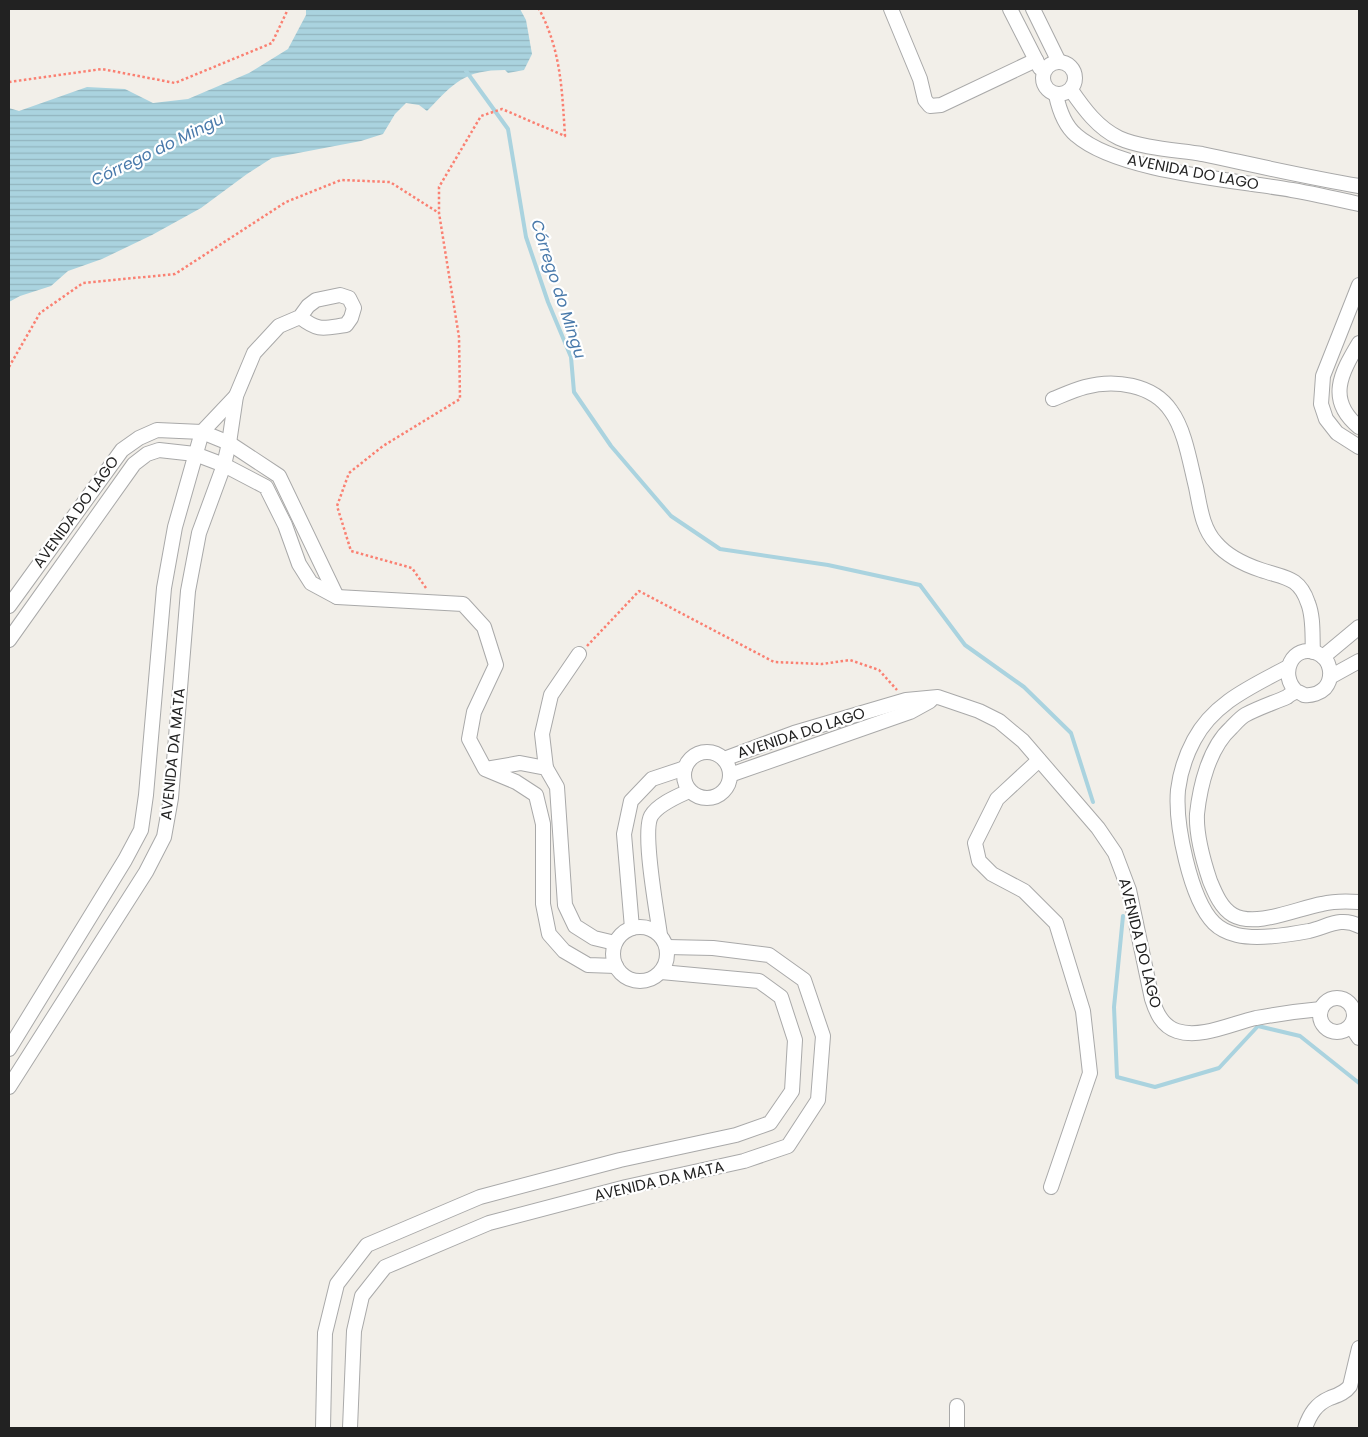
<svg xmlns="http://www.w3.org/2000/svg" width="1368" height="1437" viewBox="0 0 1368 1437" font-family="Poppins,sans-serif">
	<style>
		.water { fill: url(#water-rules) }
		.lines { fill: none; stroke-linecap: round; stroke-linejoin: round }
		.stream { stroke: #aad3df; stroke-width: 4 }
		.minor-casing { stroke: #a9a9a9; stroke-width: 16 }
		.path { stroke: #fa8072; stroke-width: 2.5; stroke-dasharray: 2.5 2.5; stroke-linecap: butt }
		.minor { stroke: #fff; stroke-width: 14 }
		.labels { text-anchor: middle; stroke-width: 4.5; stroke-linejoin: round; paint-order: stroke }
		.street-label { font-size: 15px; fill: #222; stroke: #fff }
		.water-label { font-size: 16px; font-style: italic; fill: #4a7aab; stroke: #fff }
	</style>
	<defs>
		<pattern id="water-rules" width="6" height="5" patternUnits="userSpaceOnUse" patternTransform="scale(1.25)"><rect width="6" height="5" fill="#aad3df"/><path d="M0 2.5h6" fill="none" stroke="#92b5bf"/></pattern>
	</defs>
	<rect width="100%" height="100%" fill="#f2efe9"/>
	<path class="water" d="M306,9h214l6,11 6,34 -8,16 -16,3 -3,-3c-41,0 -51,13 -78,41l-8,-6 -13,-2 -11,11 -12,20 -22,7 -89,17 -25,16 -46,34 -49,27 -50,24 -34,12 -17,15 -31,10 -11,6v-194l10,3 68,-24 38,2 28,14 35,-4 61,-26 39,-24 18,-34z"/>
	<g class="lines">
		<g class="stream">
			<polyline points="466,71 508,129 526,237 548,302 571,357 574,392 611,446 671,516 720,549 828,565 920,585 965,645 1024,687 1071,733 1093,802"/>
			<polyline points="1123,916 1114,1007 1117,1077 1155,1087 1219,1068 1258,1026 1300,1036 1359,1083"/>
		</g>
		<g class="minor-casing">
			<g id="minor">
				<polyline points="891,9 920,79 925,100 930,106 941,105 1036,60"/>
				<polyline points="1010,9 1040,68"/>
				<polyline points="1033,9 1059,62"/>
				<circle cx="1059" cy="78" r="16"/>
				<path d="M1071,90c13,19 27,38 48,48 22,10 58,12 83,16 52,11 104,23 157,32"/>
				<path d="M1056,95c3,14 8,30 20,40 42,37 160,45 216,55 23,4 45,9 67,14"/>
				<polyline points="1359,285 1323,376 1321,404 1326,419 1337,433 1359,447"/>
				<path d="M1359,343c-18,30 -33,57 0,84"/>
				<path d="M1053,399c10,-4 21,-9 32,-12 29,-8 68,-3 86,24 14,19 19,52 25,76 4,19 6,41 20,56 11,13 30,22 45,27 23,8 38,6 47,33 6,15 4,34 5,49"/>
				<polyline points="9,606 122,450 139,438 157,430 202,432 229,443 279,476 337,597"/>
				<polyline points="9,640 134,464 147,454 159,450 195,454 224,465 266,487 285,525 299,564 311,583 337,597 463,604 484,627 496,665 474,712 469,739 485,769 516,782 536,795 543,824 543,904 549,934 564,951 588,965 616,966"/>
				<polyline points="1323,657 1359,627"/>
				<path d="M1288,667c-35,19 -74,35 -94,73 -8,15 -14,33 -16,50 -3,33 12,109 36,133 6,6 15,10 23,12 21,5 51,0 72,-4 18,-4 32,-15 50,-5"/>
				<polyline points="1330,677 1359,661"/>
				<path d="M1297,692c-19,-17 -5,-49 20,-39 14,6 17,24 8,35 -5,5 -13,8 -21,7 -2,-1 -4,-3 -7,-3 -3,0 -8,3 -10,5 -14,6 -29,11 -42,18 -5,3 -10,9 -14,13 -22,20 -31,58 -34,86 -1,20 7,49 13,67 5,12 11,27 23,34 23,13 65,-7 89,-11 12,-3 25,-3 37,-2"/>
				<circle cx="707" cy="775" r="23"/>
				<path d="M724,759l70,-26 112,-33 32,-3 41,14 20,10 24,20 75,87 17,25 14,37 23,109c4,13 10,27 25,32 24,8 56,-8 79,-13 22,-4 43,-7 65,-9"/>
				<polyline points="1039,760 997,799 975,843 979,861 992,874 1024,891 1056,923 1083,1011 1090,1073 1051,1187"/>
				<polyline points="546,768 542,734 551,695 579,654"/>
				<polyline points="486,769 520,763 546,768 557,787 565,905 575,926 594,938 615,943"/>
				<polyline points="730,775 910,712 930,701"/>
				<circle cx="640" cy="954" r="27"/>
				<polyline points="632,928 624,834 631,801 652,779 685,768"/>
				<path d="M660,935c-3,-23 -18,-102 -9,-119 7,-12 27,-20 38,-25"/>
				<circle cx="1337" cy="1015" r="17"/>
				<polyline points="1351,1026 1359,1038"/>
				<polyline points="9,1049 125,860 141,830 146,795 164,588 175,527 202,432 236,396"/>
				<path d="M9,1087l137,-215 18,-35 7,-39 17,-207 11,-58 25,-68 5,-22 7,-47 18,-43 25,-27 21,-9 8,-11 8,-6 24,-5 9,3 5,10 -3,10 -5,7c-22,3 -27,7 -46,-8"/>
				<polyline points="957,1406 957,1428"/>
				<polyline points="323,1428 325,1333 337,1284 367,1245 480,1197 620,1160 736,1135 770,1123 792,1091 795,1040 781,997 759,981 661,972"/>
				<polyline points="350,1428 354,1331 362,1296 385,1267 489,1223 626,1187 744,1161 788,1146 818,1100 823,1036 804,980 769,955 713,948 667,947"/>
				<path d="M1305,1428c5,-14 11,-24 25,-30 8,-3 15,-5 20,-12l9,-38"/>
			</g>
		</g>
		<g class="path">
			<polyline points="9,82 102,69 175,83 272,43 288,9"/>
			<polyline points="9,367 40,313 83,283 175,274 286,202 341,180 390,182 439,213"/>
			<path d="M426,588l-14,-20 -61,-17 -14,-45 12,-33 34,-27 77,-47 -1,-62 -20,-124v-26l42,-71 21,-7 63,27c-3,-46 -4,-86 -26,-127"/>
			<polyline points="587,646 639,591 774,662 822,664 850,660 879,670 897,690"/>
		</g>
		<use href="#minor" class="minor"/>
	</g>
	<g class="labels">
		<g class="street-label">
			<text transform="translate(1193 172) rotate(11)" y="5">AVENIDA DO LAGO</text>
			<text transform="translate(76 512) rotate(-54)" y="5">AVENIDA DO LAGO</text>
			<text transform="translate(801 733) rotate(-18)" y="5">AVENIDA DO LAGO</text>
			<text transform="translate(173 754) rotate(-84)" y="5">AVENIDA DA MATA</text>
			<text transform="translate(1140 943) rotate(76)" y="5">AVENIDA DO LAGO</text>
			<text transform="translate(659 1181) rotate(-13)" y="5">AVENIDA DA MATA</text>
		</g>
		<g class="water-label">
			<text transform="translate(157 149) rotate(-26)" y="6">Córrego do Mingu</text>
			<text transform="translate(559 289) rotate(72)" y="6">Córrego do Mingu</text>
		</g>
	</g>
	<rect width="1368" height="1437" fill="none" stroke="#222222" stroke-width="20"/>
</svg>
